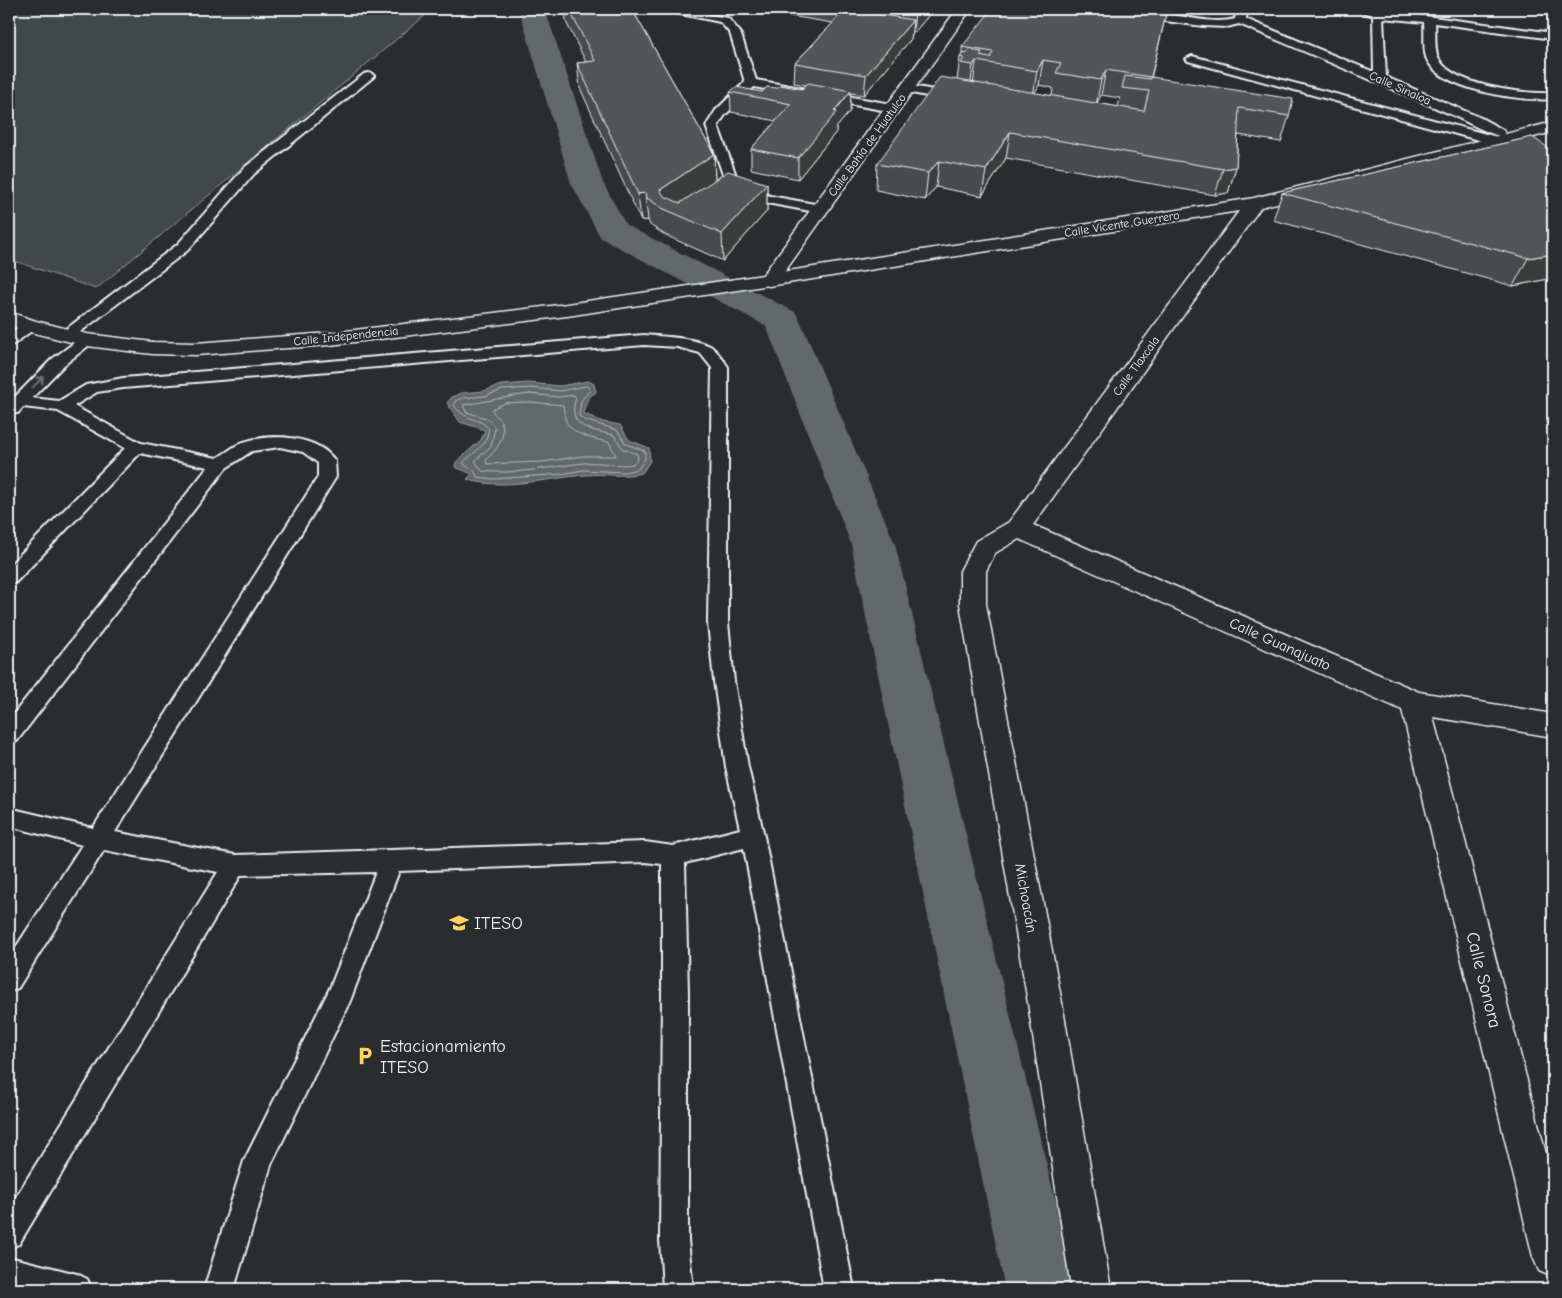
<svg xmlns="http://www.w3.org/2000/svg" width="1562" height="1298" viewBox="0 0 1562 1298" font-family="'Comic Neue',sans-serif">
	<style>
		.green { fill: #424648; stroke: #959ca0 }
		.water { fill: #63686b; stroke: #989fa3 }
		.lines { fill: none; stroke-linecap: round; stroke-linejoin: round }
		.shore { stroke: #b3bac0; stroke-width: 1 }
		.canal { fill: #63686b; fill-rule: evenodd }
		.lane-casing { stroke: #e8f1f8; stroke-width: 4 }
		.street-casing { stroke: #e8f1f8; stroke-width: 3 }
		.secondary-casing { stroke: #e8f1f8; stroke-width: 3 }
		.lane { fill: #2a2d2e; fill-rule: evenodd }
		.street { fill: #2a2d2e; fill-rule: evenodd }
		.secondary { fill: #2a2d2e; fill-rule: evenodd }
		.wall { fill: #474b4d; stroke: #e8f1f8; fill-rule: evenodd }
		.shaded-wall { fill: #3a3d3e; stroke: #e8f1f8 }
		.building { fill: #535759; stroke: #e8f1f8 }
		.oneway { stroke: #6c7275 }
		.labels { text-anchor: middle; stroke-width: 4.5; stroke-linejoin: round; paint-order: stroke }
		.far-street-label { font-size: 12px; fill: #e8f1f8; stroke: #2a2d2e }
		.street-label { font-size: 15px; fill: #e8f1f8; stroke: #2a2d2e }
		.near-poi-label { font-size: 18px; fill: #e8f1f8; stroke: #2a2d2e; text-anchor: start }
		.near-street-label { font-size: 18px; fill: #e8f1f8; stroke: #2a2d2e }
	</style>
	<rect width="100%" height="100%" fill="#2a2d2e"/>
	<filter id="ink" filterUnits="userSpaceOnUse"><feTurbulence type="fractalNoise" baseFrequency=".02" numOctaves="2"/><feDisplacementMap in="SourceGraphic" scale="10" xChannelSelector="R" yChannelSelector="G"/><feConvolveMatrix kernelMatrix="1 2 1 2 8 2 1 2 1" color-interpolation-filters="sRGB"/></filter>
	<g filter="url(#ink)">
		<polygon class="green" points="9,9 433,9 96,289 9,259"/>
		<path class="water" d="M588,381l6,3 2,8 -8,6 -5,15 20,9 17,3 9,15 20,8 1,13 -8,12c-20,5 -37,0 -57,2 -35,3 -85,16 -118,4l5,-5 -17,-7 1,-5 25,-22 4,-10 -25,-8 -13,-19 5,-6 10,-4 22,-2 17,-6 28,-2 31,3z"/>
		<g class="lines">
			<g class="shore">
				<path d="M587,386l3,4 -9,11 -2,15 5,4 33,10 9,14 19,7v8l-7,10 -14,3 -41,-2 -21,4 -68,5 -17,-2 -3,-7 -10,-5v-3l21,-19 4,-14c-9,-12 -25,-8 -35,-24l1,-4 8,-3 22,-2 17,-6 28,-2 30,3z"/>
				<path d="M530,394l29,3 15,-2 2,3c-10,30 15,32 38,37l9,14 14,5 1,4 -5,6c-17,3 -33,-3 -50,-1 -34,4 -67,12 -101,8l-7,-10 16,-15 4,-18 -6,-9 -23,-7 -3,-7c23,-3 44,-9 67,-11z"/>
				<path d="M530,402l33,3c1,5 1,11 3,16 7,15 29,18 43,21l7,14h-33l-41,6 -55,2 -1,-4c10,-10 22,-24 15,-38 -3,-6 -8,-8 -9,-13l13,-6z"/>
			</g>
			<polygon class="canal" points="519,9 545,9 603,183 626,225 795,312 800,320 895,544 1077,1289 1005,1289 851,544 766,326 601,238 571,183"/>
			<g class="lane-casing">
				<g id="lane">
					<polygon points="676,9 728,18 740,32 756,80 897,105 899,108 897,111 893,112 754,87 725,115 718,126 738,181 770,196 826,206 828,209 826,212 821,213 761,202 727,186 706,126 716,110 745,82 730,33 720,22 676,13 675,11"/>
					<path d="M1092,9c31,-2 62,4 93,8 16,3 34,6 50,2l2,-10h10l-1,10 128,53 -1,-56 -13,-5 -1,-2h14l180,24v6l-118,-16c1,10 -1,26 3,35 15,29 87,36 115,35v6c-30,3 -116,-9 -127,-42 -3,-10 -1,-25 -2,-35l-41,-4 3,59 95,41 22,12 2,3 -2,3c-8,2 -45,-19 -55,-23 -70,-30 -139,-60 -209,-89l-12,3 -24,-1 -106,-14z"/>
					<polygon points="1532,9 1553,9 1553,14 1537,12"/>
					<polygon points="1192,56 1501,138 1503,141 1501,144 1493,144 1188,61 1186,59"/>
					<polygon points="368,73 372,74 374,76 372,78 254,174 188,250 71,339 61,339 58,336 61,333 178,244 244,168 364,74"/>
					<polygon points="906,85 956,94 962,98 956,102 902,91 900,89"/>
					<polygon points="29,321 34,323 37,326 34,329 14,344 9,346 9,334 24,323"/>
					<path d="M87,335l5,2 3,3 -3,3 -28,22 -32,33 27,3 27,-16 37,-7 521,-43c22,2 46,2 66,11 7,4 14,15 18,21v256l6,58 14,86 16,69 90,453h-30l-80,-441 -59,15 3,131v246l5,49h-30l-3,-49 2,-246v-130l-17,-2 -246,9 -49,130 -79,164 -37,124h-30l40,-128 86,-173 46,-116 -135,3 -222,369 -10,4v-40l209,-336 -114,-22 -86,138 -9,4v-34l73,-113 -73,-19v-18l84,20 225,-351v-14l-15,-11 -23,-5 -28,4 -26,17 -209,273 -8,2v-23l199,-253 -68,-14 -124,129 -7,2v-18l116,-118 -67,-37 -35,-4 -5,6h-9v-17l6,1 37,-38 30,-22zM644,345l33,2 23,6 12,15 -4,255 6,58 12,86 14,62 -67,17 -28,-4 -410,13 -120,-23 221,-355 -1,-16c-17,-26 -64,-28 -91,-19 -9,3 -18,11 -27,16l-76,-15 -67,-37 23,-14 26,-4z"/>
					<polygon points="9,1257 77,1274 87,1279 92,1289 19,1289 9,1287"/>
				</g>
			</g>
			<g class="street-casing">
				<polygon id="street" points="1553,122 1553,132 1261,207 1033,525 1419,692 1553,714 1553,737 1433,717 1553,1181 1553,1277 1539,1271 1533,1257 1402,710 1019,539 995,553 986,571 986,604 1062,1003 1111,1289 1071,1289 1028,1003 960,604 960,571 976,541 1009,522 1239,211 769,286 762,284 759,280 762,276 769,274 1254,198"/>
			</g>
			<g class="secondary-casing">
				<polygon id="secondary" points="957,9 971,9 776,284 567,316 330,345 196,355 152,354 87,346 22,330 9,325 9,312 36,321 87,334 152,342 196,343 330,333 567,304 763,275"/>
			</g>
			<use href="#lane" class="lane"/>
			<use href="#street" class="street"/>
			<use href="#secondary" class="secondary"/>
		</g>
		<g class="wall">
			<polygon points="565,9 632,9 714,154 715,180 767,184 767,211 723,261 665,235 650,225 648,220 641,221 580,88 577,63 586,62 566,22"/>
			<polygon points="747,9 934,9 933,10 913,34 912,34 911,39 864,95 851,93 850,111 836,128 836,132 798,179 751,169 751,149 776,121 731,112 730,92 762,92 777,88 802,89 806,85 794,83 795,63 833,23"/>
			<path d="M1166,14l-15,65 138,37 -8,26 -43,-7 -2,32 -8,26 -13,2 -209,-37 -24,38 -46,-9 -11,13 -49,-10 1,-26 80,-84 3,-23 2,-2v-8zM1039,85l14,3 -1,8 -18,-3zM1101,95l19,3 -2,9 -21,-4z"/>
			<polygon points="1532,137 1553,278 1513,286 1273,220 1282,193"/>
		</g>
		<g class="shaded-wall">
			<polygon points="917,9 934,9 933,10 913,34 915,10"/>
			<polygon points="913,20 911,39 864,95 866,75"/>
			<polygon points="1043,60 1039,85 1033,96 1037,71"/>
			<polygon points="976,61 973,86 970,90 973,65"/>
			<polygon points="1106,70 1101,95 1096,105 1101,80"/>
			<polygon points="851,91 850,111 836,128 836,132 798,179 798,158"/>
			<polygon points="1010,132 1006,158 982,196 986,170"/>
			<polygon points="714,154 715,181 670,211 660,190"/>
			<polygon points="939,161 936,187 925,200 928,173"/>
			<polygon points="1236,167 1228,193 1215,195 1223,169"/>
			<polygon points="767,184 767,211 723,261 722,234"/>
			<polygon points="645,193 648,220 641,221 638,194"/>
			<polygon points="1553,254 1553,278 1513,286 1528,258"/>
		</g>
		<g class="building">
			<polygon points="569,9 632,9 714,154 660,190 664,196 680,203 728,171 767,184 722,234 662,208 647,198 645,193 638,194 577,63 595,61"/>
			<polygon points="846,9 913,20 866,75 795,63"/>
			<polygon points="905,9 917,9 915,10"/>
			<polygon points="992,9 1129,9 1166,14 1151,77 1106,70 1101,80 1056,73 1061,63 1043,60 1037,71 976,61 973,65 961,63 964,58 960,57 963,53 966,54 969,50 982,52 980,56 990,58 993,52 962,47"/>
			<polygon points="1125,76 1151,79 1151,77 1293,99 1289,116 1239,108 1236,167 1223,169 1010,132 986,170 939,161 928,173 877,164 940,77 1144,111 1149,91 1122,88"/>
			<polygon points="808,83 851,91 834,111 837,112 798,158 751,149 791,104 730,92 736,87 762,92 767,87 777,88 780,85 802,89"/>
			<polygon points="1532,137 1553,151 1553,254 1528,258 1282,193"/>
		</g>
		<defs><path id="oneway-shaft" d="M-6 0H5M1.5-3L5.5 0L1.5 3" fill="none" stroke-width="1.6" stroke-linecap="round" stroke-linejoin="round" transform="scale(1.25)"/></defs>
		<use class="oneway" href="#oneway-shaft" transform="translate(38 382) rotate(-46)"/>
	</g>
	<defs>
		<g id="university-bare" transform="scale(1.5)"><path d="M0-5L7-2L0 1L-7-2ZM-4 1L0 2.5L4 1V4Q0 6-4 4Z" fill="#ffd166" stroke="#2a2d2e" stroke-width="2.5" paint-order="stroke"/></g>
		<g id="parking-bare" transform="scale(1.5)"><path d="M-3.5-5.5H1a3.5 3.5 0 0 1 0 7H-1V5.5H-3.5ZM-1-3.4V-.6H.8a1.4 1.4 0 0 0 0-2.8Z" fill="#ffd166" stroke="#2a2d2e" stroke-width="2.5" paint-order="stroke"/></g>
	</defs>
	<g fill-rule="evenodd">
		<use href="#university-bare" x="459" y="923"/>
		<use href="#parking-bare" x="365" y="1056"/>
	</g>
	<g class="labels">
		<g class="far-street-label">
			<text transform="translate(1400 88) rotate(24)" y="4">Calle Sinaloa</text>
			<text transform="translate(867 145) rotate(-54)" y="4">Calle Bahía de Huatulco</text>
			<text transform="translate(1122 224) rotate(-9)" y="4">Calle Vicente Guerrero</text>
			<text transform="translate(346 336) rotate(-6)" y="4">Calle Independencia</text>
			<text transform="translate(1136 366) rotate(-54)" y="4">Calle Tlaxcala</text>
		</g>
		<g class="street-label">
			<text transform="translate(1280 644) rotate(24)" y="5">Calle Guanajuato</text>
			<text transform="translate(1026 898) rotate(80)" y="5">Michoacán</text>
		</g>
		<g class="near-poi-label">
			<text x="474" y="929">ITESO</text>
			<text x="380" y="1052">Estacionamiento<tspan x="380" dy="21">ITESO</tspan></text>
		</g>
		<g class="near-street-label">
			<text transform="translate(1484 980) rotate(76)" y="6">Calle Sonora</text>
		</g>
	</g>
	<rect width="1562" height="1298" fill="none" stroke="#2a2d2e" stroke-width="30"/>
	<rect x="15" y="15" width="1532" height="1268" fill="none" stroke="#e8f1f8" stroke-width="2" filter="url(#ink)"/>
</svg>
